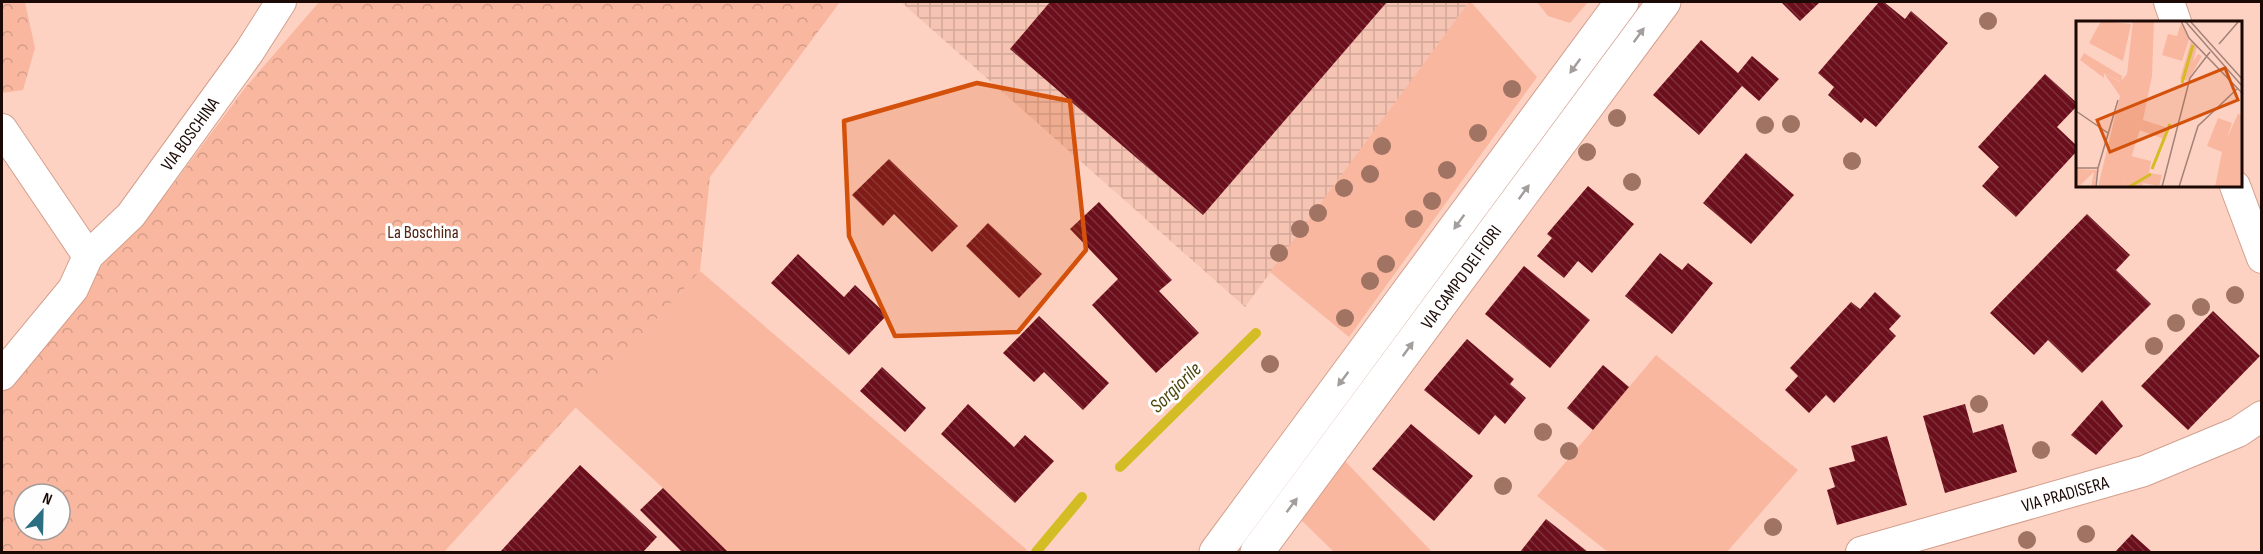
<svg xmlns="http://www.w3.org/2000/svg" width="2263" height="554" viewBox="0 0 2263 554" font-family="'Sofia Sans Condensed',sans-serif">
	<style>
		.industrial { fill: url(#industrial-grid) }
		.grass { fill: #f9b79f }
		.forest { fill: url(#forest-crowns); fill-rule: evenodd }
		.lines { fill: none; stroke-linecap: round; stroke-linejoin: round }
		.stream { stroke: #d3bc24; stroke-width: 10 }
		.building { fill: url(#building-back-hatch) }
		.minor-casing { stroke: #d39f8d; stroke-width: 32 }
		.tertiary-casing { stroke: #d39f8d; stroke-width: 35 }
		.minor { stroke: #fff; stroke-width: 30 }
		.tertiary { stroke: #fff; stroke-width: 33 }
		.tree { fill: #a07363 }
		.oneway { fill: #a39d9b }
		.marked { fill: #d3510b; fill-opacity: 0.2; stroke: #d3510b; stroke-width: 4.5; stroke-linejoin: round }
		.labels { text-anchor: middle; stroke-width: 6; stroke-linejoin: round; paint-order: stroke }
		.street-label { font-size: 18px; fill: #1a0904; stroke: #fefefe }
		.park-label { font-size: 18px; fill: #532514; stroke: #fefefe }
		.water-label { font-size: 20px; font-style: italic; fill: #4f460d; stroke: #fefefe }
		.inset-river { fill: none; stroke: #d3bc24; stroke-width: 3 }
		.inset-road { fill: none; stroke: #a38277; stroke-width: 1.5 }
		.view { fill: #d3510b; fill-opacity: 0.15; stroke: #d3510b; stroke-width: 3 }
		.inset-edge { fill: none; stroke: #1a0904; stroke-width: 3 }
	</style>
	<defs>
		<pattern id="industrial-grid" width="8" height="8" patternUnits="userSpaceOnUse" patternTransform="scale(1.5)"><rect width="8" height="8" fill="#f6c4b3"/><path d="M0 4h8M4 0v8" fill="none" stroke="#d2a798"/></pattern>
		<pattern id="forest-crowns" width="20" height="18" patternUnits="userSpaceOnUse" patternTransform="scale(1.5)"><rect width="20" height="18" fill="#f9b79f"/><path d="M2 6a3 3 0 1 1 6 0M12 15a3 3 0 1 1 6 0" fill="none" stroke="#d59c87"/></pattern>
		<pattern id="building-back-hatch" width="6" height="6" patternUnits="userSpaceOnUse" patternTransform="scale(1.5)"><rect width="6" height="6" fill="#6c0f1c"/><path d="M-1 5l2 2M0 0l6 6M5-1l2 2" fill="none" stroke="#7c303a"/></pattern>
	</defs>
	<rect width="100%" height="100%" fill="#fed2c3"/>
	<polygon class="industrial" points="901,2 1469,2 1245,307"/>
	<g class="grass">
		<polygon points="1469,2 1471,2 1537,77 1349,337 1270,272"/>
		<polygon points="1537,2 1536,2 1588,2 1570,23 1548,16"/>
		<polygon points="700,271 1027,550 1025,552 728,552 663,488 575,407"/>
		<polygon points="1656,355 1798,470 1727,552 1608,552 1537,496"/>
		<polygon points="1345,461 1432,552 1334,552 1299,518"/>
	</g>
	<g class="forest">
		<polygon points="2,2 25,2 35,48 23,90 2,93"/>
		<path d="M319,2h521l-130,175 -10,94 -256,281h-442v-165l83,-103 84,-94 76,-102zM24,494h36v36h-36z"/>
	</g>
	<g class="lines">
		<g class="stream">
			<polyline points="1120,467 1256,333"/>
			<polyline points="1036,552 1082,497"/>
		</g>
	</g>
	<g class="building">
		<polygon points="1050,2 1387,2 1203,215 1010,49"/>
		<polygon points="1781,2 1820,2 1800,21"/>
		<polygon points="1879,2 1884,2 1905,19 1911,11 1948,43 1876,127 1865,118 1861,123 1828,95 1834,87 1818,73"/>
		<polygon points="1701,40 1738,73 1752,56 1779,79 1759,101 1742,86 1699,135 1653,95"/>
		<polygon points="2045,74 2077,103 2077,106 2057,127 2077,146 2077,151 2016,217 1982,186 1999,167 1978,147"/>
		<polygon points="1746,153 1794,195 1751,244 1703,203"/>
		<polygon points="889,159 958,226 932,252 894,214 883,226 852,195"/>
		<polygon points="1588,186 1634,224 1592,273 1578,261 1564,278 1537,256 1552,238 1547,234"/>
		<polygon points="1099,202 1172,280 1159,291 1199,333 1156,373 1092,305 1118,279 1070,229"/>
		<polygon points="2087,214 2130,255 2116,270 2151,304 2082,373 2048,340 2034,355 1990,313"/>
		<polygon points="988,223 1042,274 1019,298 966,246"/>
		<polygon points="1660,253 1682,270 1688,263 1713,283 1672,334 1625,296"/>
		<polygon points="798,254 844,297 855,285 887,315 849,355 771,283"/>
		<polygon points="1524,266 1590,320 1550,368 1485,314"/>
		<polygon points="1875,292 1901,316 1889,329 1896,336 1834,403 1826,395 1809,413 1785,390 1798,376 1790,368 1851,302 1860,309"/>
		<polygon points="2213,311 2260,356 2188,430 2141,386"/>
		<polygon points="1039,316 1109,383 1083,410 1044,372 1034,382 1003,353"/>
		<polygon points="1467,339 1514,379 1510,384 1526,398 1505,424 1495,415 1479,435 1424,390"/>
		<polygon points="1603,365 1629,387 1593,430 1567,408"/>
		<polygon points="882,367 926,408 905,432 860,391"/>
		<polygon points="2102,400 2123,426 2096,455 2071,435"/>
		<polygon points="968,404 1014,447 1025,435 1054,461 1015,503 941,434"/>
		<polygon points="1965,404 1973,433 2003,424 2017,472 1945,493 1923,416"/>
		<polygon points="1411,424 1473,476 1434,521 1372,469"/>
		<polygon points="1887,436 1907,505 1837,525 1827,490 1835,487 1829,468 1855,461 1851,446"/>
		<polygon points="580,465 657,537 643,552 500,552"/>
		<polygon points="663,488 727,551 726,552 682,552 640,510"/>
		<polygon points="1546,519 1588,552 1520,552"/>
		<polygon points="2132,534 2152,552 2115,552"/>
	</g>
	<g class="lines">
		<g class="minor-casing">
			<g id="minor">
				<polyline points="2169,2 2176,22"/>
				<polyline points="2,129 88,256"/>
				<polyline points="2235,186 2262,258"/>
				<polyline points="2,375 73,289 88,256 131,215 249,52 281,2"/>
				<polyline points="1861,552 2144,471 2238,432 2262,416"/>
			</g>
		</g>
		<g class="tertiary-casing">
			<g id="tertiary">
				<polyline points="1216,552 1622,2"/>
				<polyline points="1257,552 1664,2"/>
			</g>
		</g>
		<use href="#minor" class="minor"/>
		<use href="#tertiary" class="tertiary"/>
	</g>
	<g class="tree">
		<circle cx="1988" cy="21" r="9"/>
		<circle cx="1512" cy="89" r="9"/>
		<circle cx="1617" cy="118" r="9"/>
		<circle cx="1791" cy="124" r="9"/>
		<circle cx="1765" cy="125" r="9"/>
		<circle cx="1478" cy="133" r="9"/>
		<circle cx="1382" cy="146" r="9"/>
		<circle cx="1587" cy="152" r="9"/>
		<circle cx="1852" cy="161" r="9"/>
		<circle cx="1447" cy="170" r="9"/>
		<circle cx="1370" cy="174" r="9"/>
		<circle cx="1632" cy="182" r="9"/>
		<circle cx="1344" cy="188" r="9"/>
		<circle cx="1432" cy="201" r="9"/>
		<circle cx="1318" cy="213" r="9"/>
		<circle cx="1414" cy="219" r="9"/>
		<circle cx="1300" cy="229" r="9"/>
		<circle cx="1279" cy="253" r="9"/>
		<circle cx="1386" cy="264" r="9"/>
		<circle cx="1370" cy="281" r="9"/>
		<circle cx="2235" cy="295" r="9"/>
		<circle cx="2201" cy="307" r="9"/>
		<circle cx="1345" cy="318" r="9"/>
		<circle cx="2176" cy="323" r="9"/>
		<circle cx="2154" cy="346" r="9"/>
		<circle cx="1270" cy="364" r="9"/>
		<circle cx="1979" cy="404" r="9"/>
		<circle cx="1543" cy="432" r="9"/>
		<circle cx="2041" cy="450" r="9"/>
		<circle cx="1569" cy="451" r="9"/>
		<circle cx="1503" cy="486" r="9"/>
		<circle cx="1773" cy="527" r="9"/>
		<circle cx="2086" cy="534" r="9"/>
		<circle cx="2027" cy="540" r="9"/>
	</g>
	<defs><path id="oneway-solid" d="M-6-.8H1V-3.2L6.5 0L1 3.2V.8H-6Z" transform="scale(1.5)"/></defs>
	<g class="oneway">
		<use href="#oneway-solid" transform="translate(1639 35) rotate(-54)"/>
		<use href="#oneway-solid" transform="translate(1575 66) rotate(126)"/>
		<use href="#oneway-solid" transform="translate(1524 192) rotate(-54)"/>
		<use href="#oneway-solid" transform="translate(1459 222) rotate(126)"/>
		<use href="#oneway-solid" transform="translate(1408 349) rotate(-54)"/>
		<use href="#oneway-solid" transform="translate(1343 379) rotate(127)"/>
		<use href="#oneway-solid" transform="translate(1292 505) rotate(-53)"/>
	</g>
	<path class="marked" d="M977,83l93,18 16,149 -68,82 -123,4 -46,-100 -5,-115z"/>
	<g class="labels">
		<g class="street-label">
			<text transform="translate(190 134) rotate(-54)" y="6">VIA BOSCHINA</text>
			<text transform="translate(1461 277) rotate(-54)" y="6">VIA CAMPO DEI FIORI</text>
			<text transform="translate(2065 494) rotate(-16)" y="6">VIA PRADISERA</text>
		</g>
		<g class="park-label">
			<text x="423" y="238">La Boschina</text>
		</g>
		<g class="water-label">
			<text transform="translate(1175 387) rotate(-44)" y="7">Sorgiorile</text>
		</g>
	</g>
	<g transform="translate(2076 21)">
		<rect width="166" height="166" fill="#fed2c3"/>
		<path d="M25,0l30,3 -8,37 -34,-18zM105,2l8,17 -7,21 -20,-6 6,-21 9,2zM8,32l38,23 -1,6 -17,-9v5l-24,-18zM162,93l4,1v72h-27l7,-35 -15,-6 11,-28 14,5 -5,15zM67,99l25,8 -4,11 -25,-9zM55,135l20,5 -2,12 13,2 -3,11 -16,-3 -1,4h-20z" fill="#f9b79f"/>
		<path d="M57,0h21l-2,55 -9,44 -21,67h-24l22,-91 -16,-23 16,9 7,-8zM115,20l6,6 -4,15 5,-8 4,2 -14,25 -8,-2zM0,148l21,1 -2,17h-4l3,-15 -16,15z" fill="#f9b79f"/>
		<path class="inset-river" d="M106,62l11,-38M76,148l18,-45M53,166l22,-13"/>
		<path class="inset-road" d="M105,0l8,17 54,56M109,0l58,66M114,0l53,59M143,23l20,-23M0,90l32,22M0,147h22M20,166l2,-19 20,-68M86,166l28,-109 20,-26M103,166l19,-61 39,-37"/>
		<path class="view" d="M149,47l13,32 -128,52 -13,-32z"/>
		<rect width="166" height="166" class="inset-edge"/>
	</g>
	<rect width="2263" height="554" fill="none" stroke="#1a0904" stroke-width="6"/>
	<g transform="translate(42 512) rotate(22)"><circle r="28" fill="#fefefe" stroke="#a39c9a" stroke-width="1.5"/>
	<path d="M0-4.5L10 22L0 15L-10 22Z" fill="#2d6f82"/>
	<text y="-9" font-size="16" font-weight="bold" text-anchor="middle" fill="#1a0904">N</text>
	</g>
</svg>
